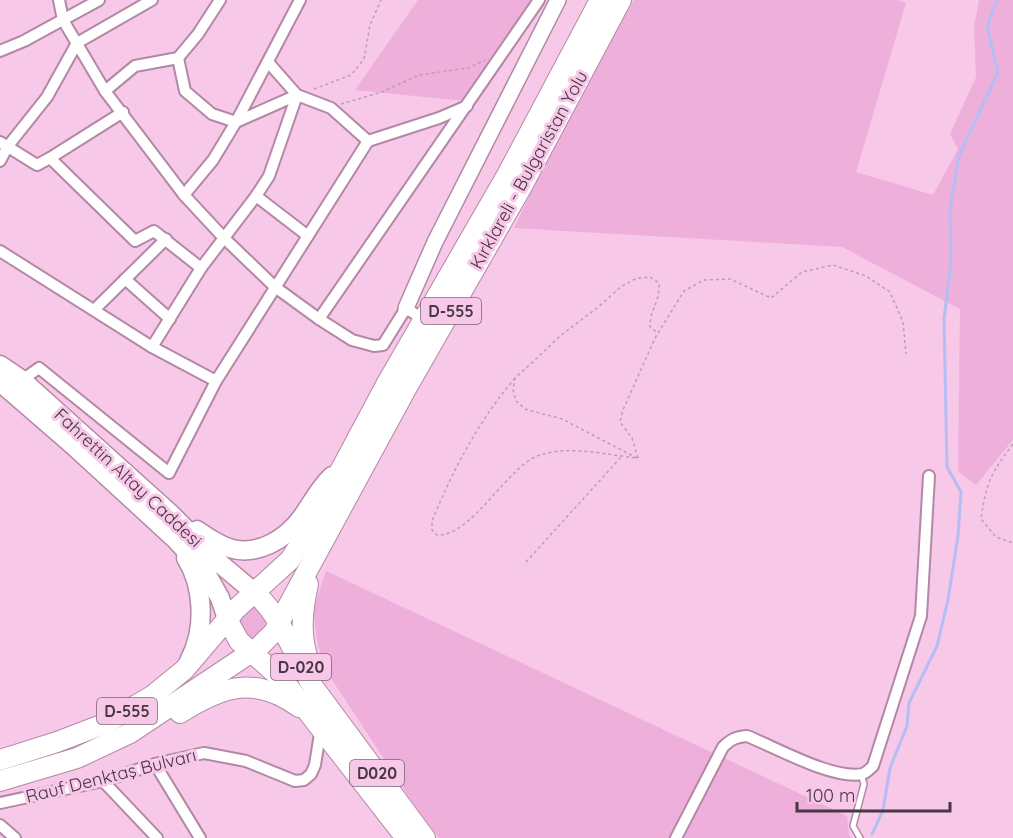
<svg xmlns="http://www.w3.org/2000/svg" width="1013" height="838" viewBox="0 0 1013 838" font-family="Quicksand,sans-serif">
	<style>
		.green { fill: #eeafdb }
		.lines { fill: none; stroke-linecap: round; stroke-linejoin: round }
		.stream { stroke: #b5bdf5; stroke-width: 3 }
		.lane-casing { stroke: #b388a6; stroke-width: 8 }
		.street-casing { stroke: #b388a6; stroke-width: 14 }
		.secondary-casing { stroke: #b388a6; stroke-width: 18 }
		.primary-casing { stroke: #b388a6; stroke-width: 21 }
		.highway-casing { stroke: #b388a6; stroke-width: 22 }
		.path { stroke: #c19bb5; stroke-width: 1.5; stroke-dasharray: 3 3; stroke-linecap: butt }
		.lane { stroke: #fff; stroke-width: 5 }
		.street { stroke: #fff; stroke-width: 10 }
		.secondary { stroke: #fff; stroke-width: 15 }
		.primary { stroke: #fff; stroke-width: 18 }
		.highway { stroke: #fff; stroke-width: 20 }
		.labels { text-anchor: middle; stroke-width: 6; stroke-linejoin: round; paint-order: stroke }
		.shield { fill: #f7c8e8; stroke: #7d6274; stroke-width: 1.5 }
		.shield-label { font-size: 16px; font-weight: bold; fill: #493643 }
		.street-label { font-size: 18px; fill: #493643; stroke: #f7c8e8 }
	</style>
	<rect width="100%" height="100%" fill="#f7c8e8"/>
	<g class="green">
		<polygon points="418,0 532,0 523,18 465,101 355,90"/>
		<polygon points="634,0 898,0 906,3 856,172 933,195 958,149 950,134 976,77 974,27 979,0 1013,0 1013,440 976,485 958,471 960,309 842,247 514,228 564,122"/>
		<polygon points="326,571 713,753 669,838 439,838 413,803 331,678 318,646 313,610"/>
		<polygon points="247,606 258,606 270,624 259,638 248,638 236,617"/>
		<polygon points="724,758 847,816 849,835 852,838 684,838"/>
	</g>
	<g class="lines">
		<polyline class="stream" points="872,834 883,810 890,768 907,726 909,703 937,646 948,600 958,536 961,492 947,467 944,319 951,263 950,211 959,156 998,72 987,27 997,0"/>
		<g class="lane-casing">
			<polyline id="lane" points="860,838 853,826 864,784 861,774"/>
		</g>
		<g class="street-casing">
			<g id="street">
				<polyline points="59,0 63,20 105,91 184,195 223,237 275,287 319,319 352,340 374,346 383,345 406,308 424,320"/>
				<polyline points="0,51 24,41 99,0"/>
				<polyline points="178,58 185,91 212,114 236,122 297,95 331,108 368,141 439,118 467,106"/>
				<polyline points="105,91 135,66 178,58 198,34 220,0"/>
				<polyline points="0,142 37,165 50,158 123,112"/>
				<polyline points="50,158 135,241 154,231 201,268"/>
				<polyline points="0,161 8,146 47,97 77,43 152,0"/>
				<polyline points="184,195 213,160 236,122 300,0"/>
				<polyline points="256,196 308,236"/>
				<polyline points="0,251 152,347 216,381"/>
				<polyline points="125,279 170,319"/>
				<polyline points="94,310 166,239"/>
				<polyline points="319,319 539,0"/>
				<polyline points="152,347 201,268 256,196 269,176 297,95 268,62"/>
				<polyline points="22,380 39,368 169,473 216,381 368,141"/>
				<polyline points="155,764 200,838"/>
				<polyline points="103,781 157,838"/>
				<polyline points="0,803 103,781 155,764 204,753 246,761 295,781 304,780 311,774 315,765 321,727"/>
				<polyline points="0,825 15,838"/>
				<path d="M676,838l47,-91c8,-8 13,-10 24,-11 28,11 86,44 115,38 4,-1 8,-5 11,-8l48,-150 8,-140"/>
			</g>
		</g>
		<g class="secondary-casing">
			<polyline id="secondary" points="406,308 435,242 558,0"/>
		</g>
		<g class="primary-casing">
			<g id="primary">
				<polyline points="0,365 22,380 172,515 217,561 255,593"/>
				<polyline points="0,382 76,448 175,539 206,573 220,598 227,619"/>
				<path d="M197,530c10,7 21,14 32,18 28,9 57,-9 73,-31 10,-14 17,-29 30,-41"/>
				<path d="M186,558c18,29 20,72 3,103"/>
			</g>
		</g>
		<g class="highway-casing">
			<g id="highway">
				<path d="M308,584c-6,27 -9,55 2,80"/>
				<path d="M255,593c29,26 38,63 59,95l111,150"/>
				<polyline points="227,619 239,641 283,680 406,838"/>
				<path d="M180,713c43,-27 75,-38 119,-6"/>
				<polyline points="0,760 57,742 104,724 152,696 184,670 236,609 290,560 307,533 387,383 507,175 600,0"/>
				<polyline points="0,781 77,758 130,733 259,647 274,632 406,389 521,188 621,0"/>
			</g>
		</g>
		<g class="path">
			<polyline points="314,89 351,75 364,59 370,25 381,0"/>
			<polyline points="341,104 382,92 419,75 468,68 485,60"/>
			<path d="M515,378c-36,42 -62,92 -83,143v9l5,5c35,2 71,-70 103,-80 30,-10 67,0 97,3"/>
			<path d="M1013,444c-22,29 -27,39 -32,75l15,18 17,6"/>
			<path d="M637,458l-75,-39 -37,-10 -9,-8 -3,-11 2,-12 20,-18 25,-24 37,-28 25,-22 15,-8 13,-1 9,6c1,20 -9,25 -9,44l8,6"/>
			<polyline points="638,458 632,438 620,422 623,410 655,338 684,291 704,280 730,279 771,298 802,272 833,265 866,276 890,292 903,322 906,354"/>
			<polyline points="526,562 622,456"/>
		</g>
		<use href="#lane" class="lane"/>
		<use href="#street" class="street"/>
		<use href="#secondary" class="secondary"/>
		<use href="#primary" class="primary"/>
		<use href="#highway" class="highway"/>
	</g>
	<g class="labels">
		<g class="shield">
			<rect x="421" y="298" width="60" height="26" rx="4.5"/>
			<rect x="271" y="654" width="60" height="26" rx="4.5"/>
			<rect x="97" y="698" width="60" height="26" rx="4.5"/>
			<rect x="350" y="760" width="54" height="26" rx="4.5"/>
		</g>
		<g class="shield-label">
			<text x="451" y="317">D-555</text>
			<text x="301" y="673">D-020</text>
			<text x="127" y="717">D-555</text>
			<text x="377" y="779">D020</text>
		</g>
		<g class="street-label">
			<text transform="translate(529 170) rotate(-61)" y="6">Kırklareli - Bulgaristan Yolu</text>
			<text transform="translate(128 478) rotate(43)" y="6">Fahrettin Altay Caddesi</text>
			<text transform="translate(111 776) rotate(-14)" y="6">Rauf Denktaş Bulvarı</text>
		</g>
	</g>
	<path d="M797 802v9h153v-9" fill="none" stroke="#493643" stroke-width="3"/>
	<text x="806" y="802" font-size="18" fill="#493643" stroke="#f7c8e8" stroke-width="4.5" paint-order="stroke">100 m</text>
</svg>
